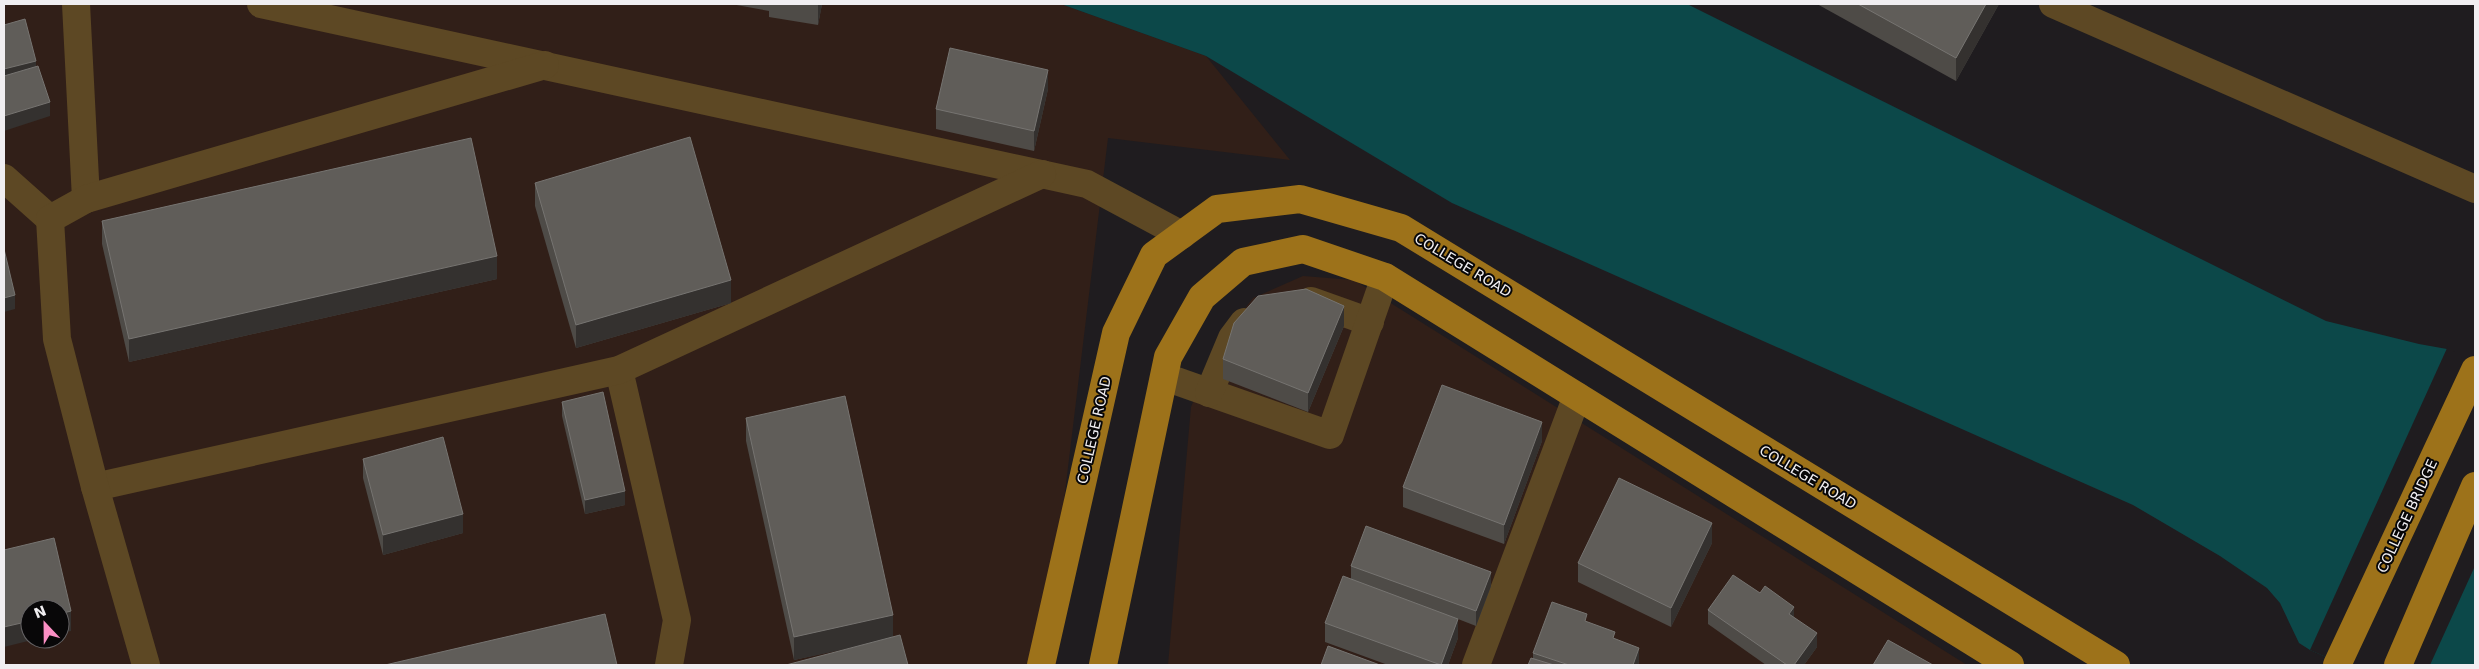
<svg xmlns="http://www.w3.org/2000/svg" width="2479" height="669" viewBox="0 0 2479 669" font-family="'DejaVu Sans',sans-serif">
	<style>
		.commercial { fill: #311f18; fill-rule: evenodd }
		.water { fill: #0c4849 }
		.pier { fill: #1f1c1f }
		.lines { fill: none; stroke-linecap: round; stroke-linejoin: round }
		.minor { stroke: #5d4824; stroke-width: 28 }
		.major { stroke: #9d721a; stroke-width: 28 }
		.wall { fill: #4e4b47 }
		.shaded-wall { fill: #34312f }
		.building { fill: #605d59; stroke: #767471 }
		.labels { text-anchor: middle; stroke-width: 4; stroke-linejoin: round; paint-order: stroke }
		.street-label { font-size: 14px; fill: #f0eef1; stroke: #080708 }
	</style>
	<rect width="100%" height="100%" fill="#1f1c1f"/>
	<g class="commercial">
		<path d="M4,4h1057l145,52 84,104 -182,-22 -64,527h-1040zM30,609h30v30h-30z"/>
		<polygon points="1303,276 1354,280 1967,665 1168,665 1191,407 1218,343 1253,298"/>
	</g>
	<polygon class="water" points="1061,4 1687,4 2326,321 2419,344 2447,349 2475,372 2475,665 2344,665 2310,650 2299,643 2280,603 2267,588 2220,556 2133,505 1452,203 1206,56"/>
	<polygon class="pier" points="2448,346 2475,369 2475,566 2430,665 2344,665 2310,650"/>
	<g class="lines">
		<g class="minor">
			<polyline points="76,4 86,199"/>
			<polyline points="261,4 1087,184 1182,235"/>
			<polyline points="2053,4 2475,189"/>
			<polyline points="4,178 50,219"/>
			<polyline points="1311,301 1370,322"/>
			<polyline points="619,370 677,620 669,665"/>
			<polyline points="1165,377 1330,435 1385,277"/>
			<polyline points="1209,393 1232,338 1244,322"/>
			<polyline points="95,487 619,370 1042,174"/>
			<polyline points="146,665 95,487 57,339 50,219 86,199 545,65"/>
			<polyline points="1476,665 1577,396"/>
		</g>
		<g class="major">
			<polyline points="1041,665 1116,333 1154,255 1217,209 1300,199 1401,228 2116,665"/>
			<polyline points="1103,665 1168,357 1202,297 1243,262 1303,249 1385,277 2010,665"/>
			<polyline points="2337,665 2475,370"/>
			<polyline points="2398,665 2475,486"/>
		</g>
	</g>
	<g class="wall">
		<polygon points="731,4 822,4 818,25 769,17 769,11"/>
		<polygon points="1817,4 1999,4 1956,81"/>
		<polygon points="1048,89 1034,151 936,129 936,109"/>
		<polygon points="535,183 731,303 576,348 535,206"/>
		<polygon points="102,221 497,279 129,362 102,244"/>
		<polygon points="1344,326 1308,412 1223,379 1223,359"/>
		<polygon points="562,402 625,505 585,514 562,416"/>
		<polygon points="746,418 861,645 794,660 746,441"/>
		<polygon points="1542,441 1504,544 1403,507 1403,487"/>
		<polygon points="363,459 463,533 383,555 363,478"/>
		<polygon points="1712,543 1671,627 1578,582 1578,563"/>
		<polygon points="1351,566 1491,586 1476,626 1458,619 1458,638 1448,665 1388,665 1325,642 1325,623 1351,579"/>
		<polygon points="1760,593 1794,618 1817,647 1804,665 1766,665 1708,624 1708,610"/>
		<polygon points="1587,622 1615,639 1639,662 1638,665 1528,665 1533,659 1533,653"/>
	</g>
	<g class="shaded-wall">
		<polygon points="818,4 822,4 818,25"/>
		<polygon points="1986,4 1999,4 1956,81 1956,58"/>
		<polygon points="36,61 36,75 4,84 4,69"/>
		<polygon points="1048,70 1048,89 1034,151 1034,131"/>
		<polygon points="50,102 50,116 4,131 4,116"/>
		<polygon points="497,256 497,279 129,362 129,339"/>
		<polygon points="731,280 731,303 576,348 576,325"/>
		<polygon points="15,295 15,309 4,312 4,298"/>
		<polygon points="1344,306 1344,326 1308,412 1308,393"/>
		<polygon points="1542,422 1542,441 1504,544 1504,525"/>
		<polygon points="625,491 625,505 585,514 585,500"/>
		<polygon points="463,514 463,533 383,555 383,535"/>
		<polygon points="1712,523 1712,543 1671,627 1671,608"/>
		<polygon points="1491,572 1491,586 1476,626 1476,611"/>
		<polygon points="1794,607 1794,621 1789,614"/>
		<polygon points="71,611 71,631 60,633 60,614"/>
		<polygon points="893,615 893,639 794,660 794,637"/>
		<polygon points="1458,619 1458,638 1448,665 1441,665"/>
		<polygon points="30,621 30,639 36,639 4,647 4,627"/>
		<polygon points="1817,633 1817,647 1804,665 1794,665"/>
		<polygon points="1639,648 1639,662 1638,665 1633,665"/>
	</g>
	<g class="building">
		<polygon points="1858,4 1986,4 1956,58"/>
		<polygon points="25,19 36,61 4,69 4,25"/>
		<polygon points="950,48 1048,70 1034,131 936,109"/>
		<polygon points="38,66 50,102 4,116 4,76"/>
		<polygon points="690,137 731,280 576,325 535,183"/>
		<polygon points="471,138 497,256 129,339 102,221"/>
		<polygon points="4,249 15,295 4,298"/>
		<polygon points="1306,289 1344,306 1308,393 1223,359 1234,323 1258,296"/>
		<polygon points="1442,385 1542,422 1504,525 1403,487"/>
		<polygon points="603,392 625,491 585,500 562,402"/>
		<polygon points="845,396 893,615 794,637 746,418"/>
		<polygon points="443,437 463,514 383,535 363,459"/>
		<polygon points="1619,478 1712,523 1671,608 1578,563"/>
		<polygon points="1366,526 1491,572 1476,611 1351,566"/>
		<polygon points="54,538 71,611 60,614 60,609 30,609 30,621 4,627 4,550"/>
		<polygon points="1733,575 1760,593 1765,586 1794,607 1789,614 1817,633 1794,665 1787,665 1708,610"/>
		<polygon points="1343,576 1458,619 1441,665 1325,623"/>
		<polygon points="1552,602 1587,614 1585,621 1615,632 1613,638 1639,648 1633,665 1569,665 1533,653"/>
		<polygon points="605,614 617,665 385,665"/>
		<polygon points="900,635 908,665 786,665"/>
		<polygon points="1888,640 1933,665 1873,665"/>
		<polygon points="1328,646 1380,665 1321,665"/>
		<polygon points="1531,658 1554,665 1528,665"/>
	</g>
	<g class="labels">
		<g class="street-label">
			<text transform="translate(1463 265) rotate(31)" y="5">COLLEGE ROAD</text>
			<text transform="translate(1094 430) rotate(-77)" y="5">COLLEGE ROAD</text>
			<text transform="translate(1808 477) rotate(31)" y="5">COLLEGE ROAD</text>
			<text transform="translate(2407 516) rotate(-65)" y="5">COLLEGE BRIDGE</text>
		</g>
	</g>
	<rect width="2479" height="669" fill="none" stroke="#f0eef1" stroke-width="10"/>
	<g transform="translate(45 624) rotate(338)"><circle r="24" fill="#080708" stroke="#656365"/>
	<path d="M0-4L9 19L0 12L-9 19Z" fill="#fb8fc4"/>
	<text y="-8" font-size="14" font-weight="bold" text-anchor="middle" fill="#f0eef1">N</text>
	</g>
</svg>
